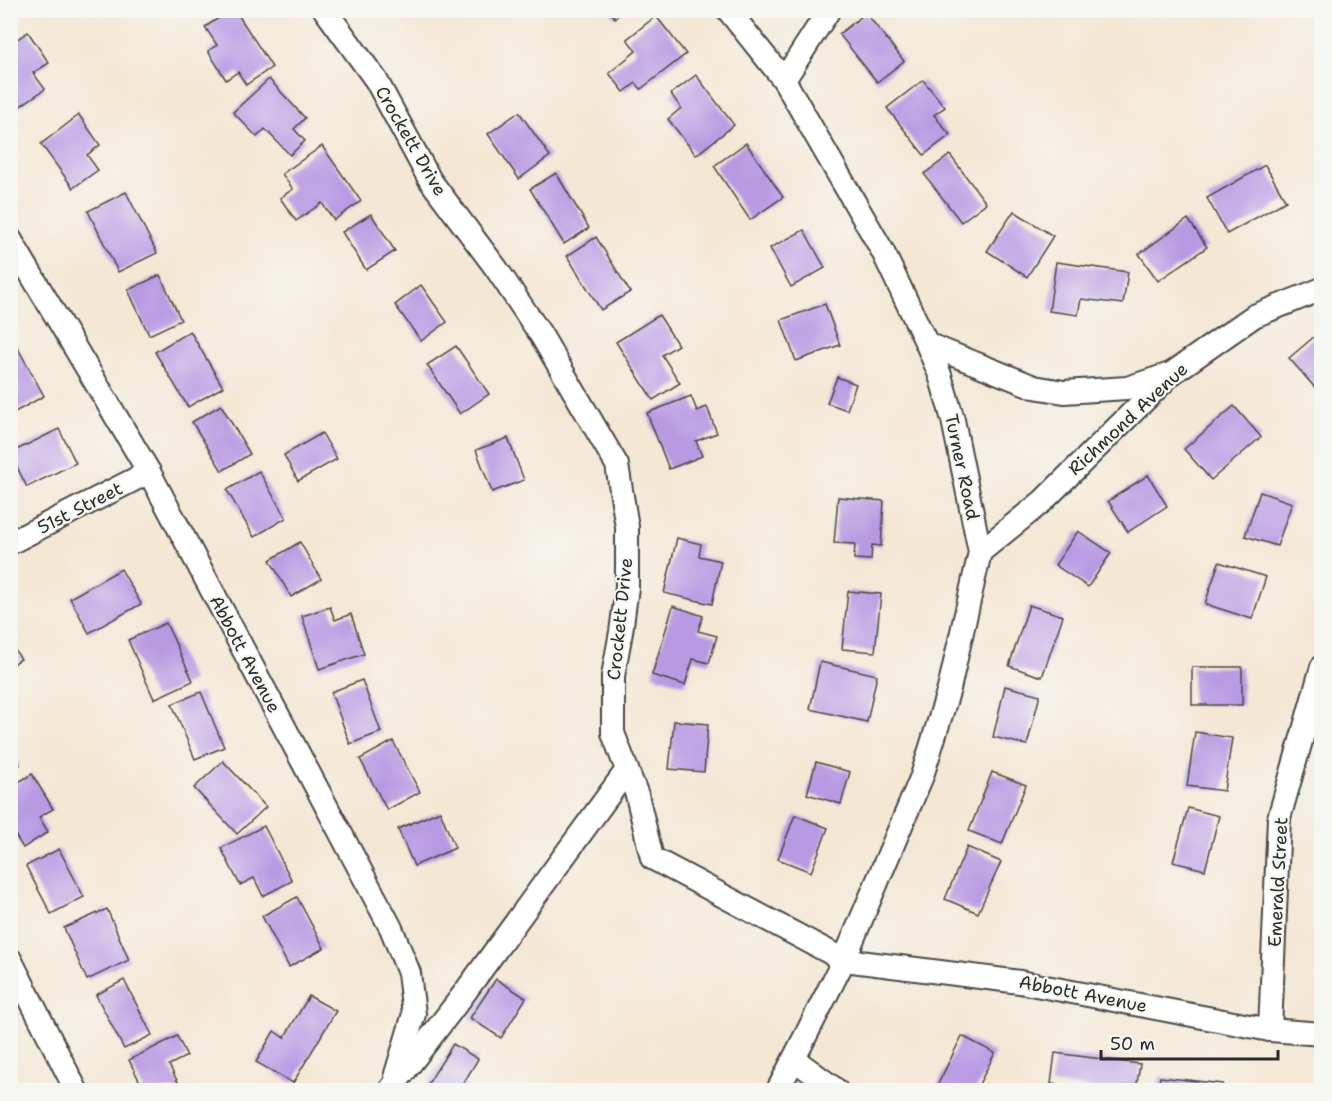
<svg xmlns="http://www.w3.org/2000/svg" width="1332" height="1101" viewBox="0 0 1332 1101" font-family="'Shantell Sans',sans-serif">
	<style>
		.building { fill: #b89ae3 }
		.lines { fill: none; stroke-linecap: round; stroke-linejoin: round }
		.minor-casing { stroke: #494744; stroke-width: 26 }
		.minor { stroke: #fff; stroke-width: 22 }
		.labels { text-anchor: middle; stroke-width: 4.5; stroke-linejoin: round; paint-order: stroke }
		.street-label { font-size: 18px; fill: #2b2b2b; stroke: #f6f6f2 }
	</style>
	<rect width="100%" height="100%" fill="#f6f6f2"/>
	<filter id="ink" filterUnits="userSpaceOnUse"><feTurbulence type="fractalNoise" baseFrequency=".0167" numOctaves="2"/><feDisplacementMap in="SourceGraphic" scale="12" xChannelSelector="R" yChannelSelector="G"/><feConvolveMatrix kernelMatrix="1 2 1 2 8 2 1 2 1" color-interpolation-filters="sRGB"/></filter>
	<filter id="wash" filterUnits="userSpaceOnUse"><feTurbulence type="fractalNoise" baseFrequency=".008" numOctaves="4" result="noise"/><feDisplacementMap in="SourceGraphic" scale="24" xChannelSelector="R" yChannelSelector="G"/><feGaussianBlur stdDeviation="1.35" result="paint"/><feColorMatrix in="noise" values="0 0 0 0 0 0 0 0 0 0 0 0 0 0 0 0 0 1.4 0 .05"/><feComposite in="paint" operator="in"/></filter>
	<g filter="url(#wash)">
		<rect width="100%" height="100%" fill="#f4e7d4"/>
		<g id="blocks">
			<g class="building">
				<polygon points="231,10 235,10 272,67 246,85 238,72 226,80 208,51 217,45 205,27"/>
				<polygon points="609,10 624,10 615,18"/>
				<polygon points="866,13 904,61 877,82 839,34"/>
				<polygon points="656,16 686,54 641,89 636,83 624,92 609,73 636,51 627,39"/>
				<polygon points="28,32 49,63 33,73 45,89 16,109 10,101 10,44"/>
				<polygon points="696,75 734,125 696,155 668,119 681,108 671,94"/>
				<polygon points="269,79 305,118 294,129 305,141 290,155 265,129 257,137 233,112"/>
				<polygon points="923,80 945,107 934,115 950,135 924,155 887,108"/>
				<polygon points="519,112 550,156 519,179 488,134"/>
				<polygon points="79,115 100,145 87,155 98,170 73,188 41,144"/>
				<polygon points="746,143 783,197 750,220 714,166"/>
				<polygon points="322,146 361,201 334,220 322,203 296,221 280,198 293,189 282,174"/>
				<polygon points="950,155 986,203 961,222 924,174"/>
				<polygon points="1265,165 1286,201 1227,234 1207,198"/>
				<polygon points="556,173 589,228 564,244 530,189"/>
				<polygon points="126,192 157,253 118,272 88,211"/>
				<polygon points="1014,211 1053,236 1027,277 987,251"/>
				<polygon points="371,214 395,251 366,270 342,232"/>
				<polygon points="1188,219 1207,247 1158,281 1139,254"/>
				<polygon points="804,230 825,268 791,287 770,248"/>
				<polygon points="596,237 630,292 601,310 567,256"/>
				<polygon points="1056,262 1128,272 1123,304 1081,299 1078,315 1049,311"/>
				<polygon points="160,275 181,320 149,335 128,290"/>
				<polygon points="421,285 447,322 421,341 395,305"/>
				<polygon points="825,304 840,345 796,361 781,320"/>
				<polygon points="659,315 678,345 662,355 680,383 653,400 616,342"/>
				<polygon points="1322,330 1322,386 1317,390 1289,358"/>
				<polygon points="190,331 223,387 188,407 155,352"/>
				<polygon points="15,343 44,396 15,412 10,405 10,346"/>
				<polygon points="456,346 489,394 460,414 427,365"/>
				<polygon points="837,377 856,384 847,410 827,403"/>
				<polygon points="691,396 697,411 707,407 717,433 696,441 702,456 669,469 647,413"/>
				<polygon points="221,405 250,454 222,471 192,422"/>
				<polygon points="1234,406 1261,437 1211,480 1184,449"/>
				<polygon points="59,429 76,463 27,487 10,453"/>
				<polygon points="322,433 337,459 298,481 284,455"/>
				<polygon points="508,438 524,480 492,492 476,450"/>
				<polygon points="259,471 286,518 254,537 227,490"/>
				<polygon points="1148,475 1167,506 1128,532 1108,501"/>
				<polygon points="1260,492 1292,503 1277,546 1245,536"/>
				<polygon points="838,497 884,501 881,546 872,545 871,560 854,559 855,544 834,543"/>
				<polygon points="1078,531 1111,553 1088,587 1055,565"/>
				<polygon points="677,538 701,544 699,556 721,561 712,604 664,593"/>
				<polygon points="300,542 321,579 291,597 270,560"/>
				<polygon points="1219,562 1266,577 1252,619 1205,604"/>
				<polygon points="121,569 141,604 89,633 70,598"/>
				<polygon points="848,591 881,594 875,652 842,649"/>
				<polygon points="1029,605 1063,616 1042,677 1009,666"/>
				<polygon points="673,606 703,616 698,631 717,636 709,663 693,659 685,685 652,675"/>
				<polygon points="330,607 335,620 351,614 364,654 319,669 302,616"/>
				<polygon points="166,623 193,681 154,699 128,640"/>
				<polygon points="10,643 21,659 10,666"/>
				<polygon points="820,662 877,675 867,722 810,709"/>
				<rect x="1192" y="667" width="50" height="38"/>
				<polygon points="362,680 381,732 350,744 331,692"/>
				<polygon points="1005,686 1040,695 1027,745 993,737"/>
				<polygon points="201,692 224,747 195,759 172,704"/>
				<polygon points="674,721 708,724 704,772 669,769"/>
				<polygon points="1195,732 1232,738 1224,791 1187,786"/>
				<polygon points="393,741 420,792 387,810 360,759"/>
				<polygon points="10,747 20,765 10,770"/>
				<polygon points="223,761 266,807 237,834 194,788"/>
				<polygon points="816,762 850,772 841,804 807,794"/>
				<polygon points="992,772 1026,785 1002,844 969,831"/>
				<polygon points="32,774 53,809 39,817 48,832 23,848 10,827 10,787"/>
				<polygon points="1188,808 1219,816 1205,870 1173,862"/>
				<polygon points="440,811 455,848 414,866 398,829"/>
				<polygon points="795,815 828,828 811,872 778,859"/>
				<polygon points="264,826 292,881 263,896 254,878 240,885 221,848"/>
				<polygon points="967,847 1001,862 978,913 945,899"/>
				<polygon points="59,849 84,897 51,914 26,866"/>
				<polygon points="297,897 324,948 289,967 262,916"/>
				<polygon points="107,909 129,960 87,980 64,928"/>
				<polygon points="496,979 526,998 501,1038 470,1018"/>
				<polygon points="124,980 152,1035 124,1049 96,995"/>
				<polygon points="309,996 336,1011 293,1083 256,1062 274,1031 284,1038"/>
				<polygon points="177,1036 187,1056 169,1065 182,1090 144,1090 129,1060"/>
				<polygon points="962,1036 995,1053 976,1090 940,1090 936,1088"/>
				<polygon points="453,1044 478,1059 463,1084 473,1090 424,1090"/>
				<polygon points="1055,1053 1140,1064 1136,1090 1105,1090 1051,1084"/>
				<polygon points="1160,1077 1223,1084 1222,1090 1158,1090"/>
			</g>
		</g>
	</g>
	<g filter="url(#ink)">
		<use href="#blocks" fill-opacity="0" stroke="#494744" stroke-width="1.5"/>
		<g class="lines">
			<g class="minor-casing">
				<g id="minor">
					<polyline points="325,10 376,80 430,180 496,268 541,335 617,465 627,527 627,587 621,632 613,676 613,733 627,770 460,999 390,1090"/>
					<polyline points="728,10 784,80 882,250 927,344 940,375 953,420 980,552 949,689 922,776 844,960 778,1090"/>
					<polyline points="784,80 829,10"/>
					<polyline points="10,239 149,472 391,928 409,973 414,1014 396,1074"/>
					<polyline points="927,344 1034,387 1064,392 1127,388 1167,375"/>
					<polyline points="10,543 149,472"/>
					<polyline points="980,552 1043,501 1171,374 1254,316 1322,289"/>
					<polyline points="627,770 637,795 652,858 844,960 1020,982 1270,1030 1322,1034"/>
					<polyline points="10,959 76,1090"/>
					<polyline points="1270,1030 1279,818 1322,667"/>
					<polyline points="795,1060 836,1090"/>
				</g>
			</g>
			<use href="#minor" class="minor"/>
		</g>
	</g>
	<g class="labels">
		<g class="street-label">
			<text transform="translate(411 141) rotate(60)" y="6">Crockett Drive</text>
			<text transform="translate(1128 419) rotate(-43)" y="6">Richmond Avenue</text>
			<text transform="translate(962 467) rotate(78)" y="6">Turner Road</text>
			<text transform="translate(80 508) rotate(-27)" y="6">51st Street</text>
			<text transform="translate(620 619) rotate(-84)" y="6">Crockett Drive</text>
			<text transform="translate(245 654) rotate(62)" y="6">Abbott Avenue</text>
			<text transform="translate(1278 882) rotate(-87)" y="6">Emerald Street</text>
			<text transform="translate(1083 994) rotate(11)" y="6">Abbott Avenue</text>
		</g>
	</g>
	<rect width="1332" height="1101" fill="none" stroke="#f6f6f2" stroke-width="36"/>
	<path d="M1101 1050v9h177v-9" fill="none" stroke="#2b2b2b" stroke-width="3"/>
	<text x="1110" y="1050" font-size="18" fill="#2b2b2b" stroke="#f6f6f2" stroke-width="4.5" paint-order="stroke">50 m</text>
</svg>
